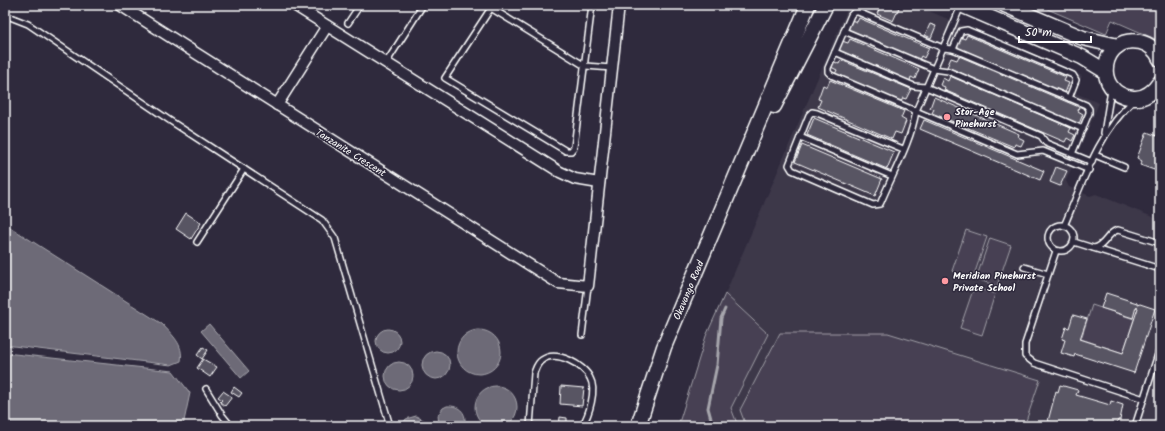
<svg xmlns="http://www.w3.org/2000/svg" width="1165" height="431" viewBox="0 0 1165 431" font-family="Kalam,sans-serif">
	<style>
		.built { fill: #3c3749 }
		.green { fill: #464152; stroke: #a2a0a8 }
		.water { fill: #6d6a77; stroke: #a7a6ad }
		.lines { fill: none; stroke-linecap: round; stroke-linejoin: round }
		.stream { stroke: #a7a6ad; stroke-width: 3 }
		.building { fill: #595564; stroke: #fff }
		.lane-casing { stroke: #fff; stroke-width: 8 }
		.street-casing { stroke: #fff; stroke-width: 13 }
		.secondary-casing { stroke: #fff; stroke-width: 17 }
		.lane { stroke: #2f2a3d; stroke-width: 5 }
		.street { stroke: #2f2a3d; stroke-width: 10 }
		.secondary { stroke: #2f2a3d; stroke-width: 14 }
		.poi-dot { fill: #ff9aa2; stroke: #2f2a3d; stroke-width: 1.5 }
		.labels { text-anchor: middle; stroke-width: 3; stroke-linejoin: round; paint-order: stroke }
		.poi-label { font-size: 10px; font-weight: bold; fill: #fff; stroke: #2f2a3d; text-anchor: start }
		.street-label { font-size: 10px; fill: #fff; stroke: #2f2a3d }
	</style>
	<rect width="100%" height="100%" fill="#2f2a3d"/>
	<filter id="ink" filterUnits="userSpaceOnUse"><feTurbulence type="fractalNoise" baseFrequency=".025" numOctaves="2"/><feDisplacementMap in="SourceGraphic" scale="8" xChannelSelector="R" yChannelSelector="G"/><feConvolveMatrix kernelMatrix="1 2 1 2 8 2 1 2 1" color-interpolation-filters="sRGB"/></filter>
	<g filter="url(#ink)">
		<polygon class="built" points="849,5 915,5 1082,76 1075,93 1099,103 1066,181 1069,187 1090,196 1096,194 1160,220 1160,426 738,426 731,408 768,334 725,294"/>
		<g class="green">
			<polygon points="1038,5 1160,5 1160,41 1112,20 1106,34"/>
			<polygon points="966,230 987,237 973,278 952,271"/>
			<polygon points="990,238 1011,245 997,286 976,279"/>
			<polygon points="974,287 995,294 982,335 960,328"/>
			<polygon points="725,294 768,334 731,408 738,426 678,426 706,336"/>
			<polygon points="1092,305 1134,319 1123,353 1081,339"/>
			<polygon points="780,333 888,333 1040,380 1025,424 1029,426 746,426 740,410"/>
		</g>
		<g class="water">
			<path d="M5,224l157,100c10,11 22,20 19,37l-10,4 -166,-20z"/>
			<polygon points="209,324 249,371 241,378 201,331"/>
			<circle cx="388" cy="341" r="12"/>
			<circle cx="479" cy="352" r="22"/>
			<circle cx="436" cy="365" r="14"/>
			<polygon points="5,353 173,371 190,393 183,426 5,426"/>
			<circle cx="399" cy="376" r="14"/>
			<circle cx="496" cy="407" r="21"/>
			<path d="M447,406c13,-1 21,8 17,20h-25l-1,-11 5,-7z"/>
			<polygon points="416,416 425,421 428,426 401,426 406,419"/>
		</g>
		<g class="lines">
			<polyline class="stream" points="713,426 708,408 717,365 721,318 725,309"/>
		</g>
		<g class="building">
			<polygon points="881,5 891,5 899,8 893,21 877,14"/>
			<polygon points="859,18 929,48 924,58 921,56 919,60 847,30 851,20 857,22"/>
			<polygon points="930,24 936,26 931,38 925,35"/>
			<polygon points="967,35 1066,77 1064,81 1069,83 1065,93 956,47 960,37 965,39"/>
			<polygon points="850,39 919,69 915,79 911,77 910,81 838,51 842,41 848,43"/>
			<polygon points="959,56 1079,107 1078,111 1083,114 1079,124 947,67 951,58 957,60"/>
			<polygon points="841,60 911,89 906,99 903,98 901,102 835,74 837,70 831,67 833,61 839,64"/>
			<polygon points="950,76 1071,128 1069,132 1075,135 1072,141 1067,138 1065,142 944,90 945,87 940,85 943,78 948,81"/>
			<polygon points="830,80 904,111 901,118 906,121 901,134 895,132 892,139 818,107 821,100 818,99 823,85 827,87"/>
			<polygon points="934,97 1019,134 1018,137 1024,140 1021,146 1015,144 1014,147 932,113 934,109 930,108"/>
			<polygon points="814,118 894,152 887,169 807,135"/>
			<polygon points="924,120 1044,171 1040,180 920,129"/>
			<polygon points="1160,128 1160,172 1140,165 1142,161 1137,158 1147,132 1157,136"/>
			<polygon points="802,145 882,179 875,196 795,162"/>
			<polygon points="1056,167 1067,171 1060,186 1050,182"/>
			<polygon points="186,213 201,223 191,239 176,229"/>
			<polygon points="1106,293 1137,303 1137,305 1140,304 1155,309 1134,373 1075,354 1074,357 1061,353 1065,340 1062,339 1066,327 1069,328 1073,315 1087,319 1080,339 1123,353 1138,308 1136,307 1133,318 1101,308"/>
			<polygon points="203,347 208,350 202,359 197,355"/>
			<polygon points="203,359 217,367 210,377 197,368"/>
			<polygon points="1060,385 1078,390 1076,395 1110,405 1111,401 1123,405 1120,420 1118,420 1116,426 1063,426 1048,421 1056,391 1058,392"/>
			<polygon points="561,386 584,388 582,406 560,404"/>
			<polygon points="234,387 242,393 239,397 231,392"/>
			<polygon points="223,391 232,397 225,406 220,402 222,400 218,397"/>
			<polygon points="560,417 567,418 567,426 559,426"/>
		</g>
		<g class="lines">
			<g class="lane-casing">
				<g id="lane">
					<polyline points="493,5 445,78 566,151 571,151 574,147 592,5"/>
					<polyline points="491,8 585,66 612,68"/>
					<polyline points="5,15 28,24 169,120 322,220 335,238 390,426"/>
					<polyline points="348,23 360,5"/>
					<polyline points="844,31 934,69 948,71 1083,129"/>
					<polyline points="953,49 961,31 967,30 1073,75 1076,80 1069,98"/>
					<polyline points="835,52 914,86 926,87 1041,136 1046,143 1092,162"/>
					<polyline points="386,63 423,5"/>
					<polyline points="1104,133 1111,90"/>
					<polyline points="800,137 892,176"/>
					<path d="M903,149l-86,-36 -5,-1 -3,3 -20,50 3,5 81,35 7,-1 1,-2c12,-29 30,-60 35,-91l45,-105"/>
					<polyline points="1072,154 1089,113 1089,109 1086,105 953,49 943,48 858,12 854,12 851,15 828,68 828,72 831,75 1017,154 1043,151 1089,170"/>
					<polyline points="1095,155 1124,167"/>
					<circle cx="1061" cy="238" r="13"/>
					<path d="M1064,226c19,-44 34,-93 70,-126"/>
					<polyline points="197,242 244,169"/>
					<polyline points="1074,242 1160,269"/>
					<path d="M1094,248c12,-2 13,-16 24,-18l42,13"/>
					<polyline points="1056,251 1025,344 1025,356 1034,363 1144,399"/>
					<polyline points="1024,267 1048,274"/>
					<polyline points="582,335 588,286"/>
					<polyline points="206,389 222,415 231,426"/>
					<path d="M530,426l4,-53c2,-5 3,-10 8,-13 14,-11 42,5 48,18 7,12 -1,37 -8,48"/>
					<polyline points="1135,426 1160,348"/>
				</g>
			</g>
			<g class="street-casing">
				<g id="street">
					<polyline points="120,5 558,283 588,286 619,5"/>
					<polyline points="294,5 560,172 575,179 599,183"/>
					<polyline points="277,105 327,26"/>
				</g>
			</g>
			<g class="secondary-casing">
				<g id="secondary">
					<polyline points="961,5 1082,57 1105,71"/>
					<polyline points="1005,5 1083,38 1118,46"/>
					<path d="M1160,59c-4,-9 -11,-15 -20,-17 -39,-8 -49,52 -7,56 12,1 21,-7 27,-16"/>
					<polyline points="774,106 826,5"/>
					<polyline points="638,426 664,347 808,5"/>
				</g>
			</g>
			<use href="#lane" class="lane"/>
			<use href="#street" class="street"/>
			<use href="#secondary" class="secondary"/>
		</g>
	</g>
	<g class="poi-dot">
		<circle cx="947" cy="117" r="4"/>
		<circle cx="945" cy="281" r="4"/>
	</g>
	<g class="labels">
		<g class="poi-label">
			<text x="955" y="115">Stor-Age<tspan x="955" dy="12">Pinehurst</tspan></text>
			<text x="953" y="279">Meridian Pinehurst<tspan x="953" dy="12">Private School</tspan></text>
		</g>
		<g class="street-label">
			<text transform="translate(351 152) rotate(32)" y="4">Tanzanite Crescent</text>
			<text transform="translate(688 290) rotate(-67)" y="4">Okavango Road</text>
		</g>
	</g>
	<rect width="1165" height="431" fill="none" stroke="#2f2a3d" stroke-width="20"/>
	<rect x="10" y="10" width="1145" height="411" fill="none" stroke="#fff" stroke-width="1.5" filter="url(#ink)"/>
	<path d="M1019 36v6h72v-6" fill="none" stroke="#ffffff" stroke-width="2"/>
	<text x="1025" y="36" font-size="12" fill="#ffffff" stroke="#2f2a3d" stroke-width="3" paint-order="stroke">50 m</text>
</svg>
